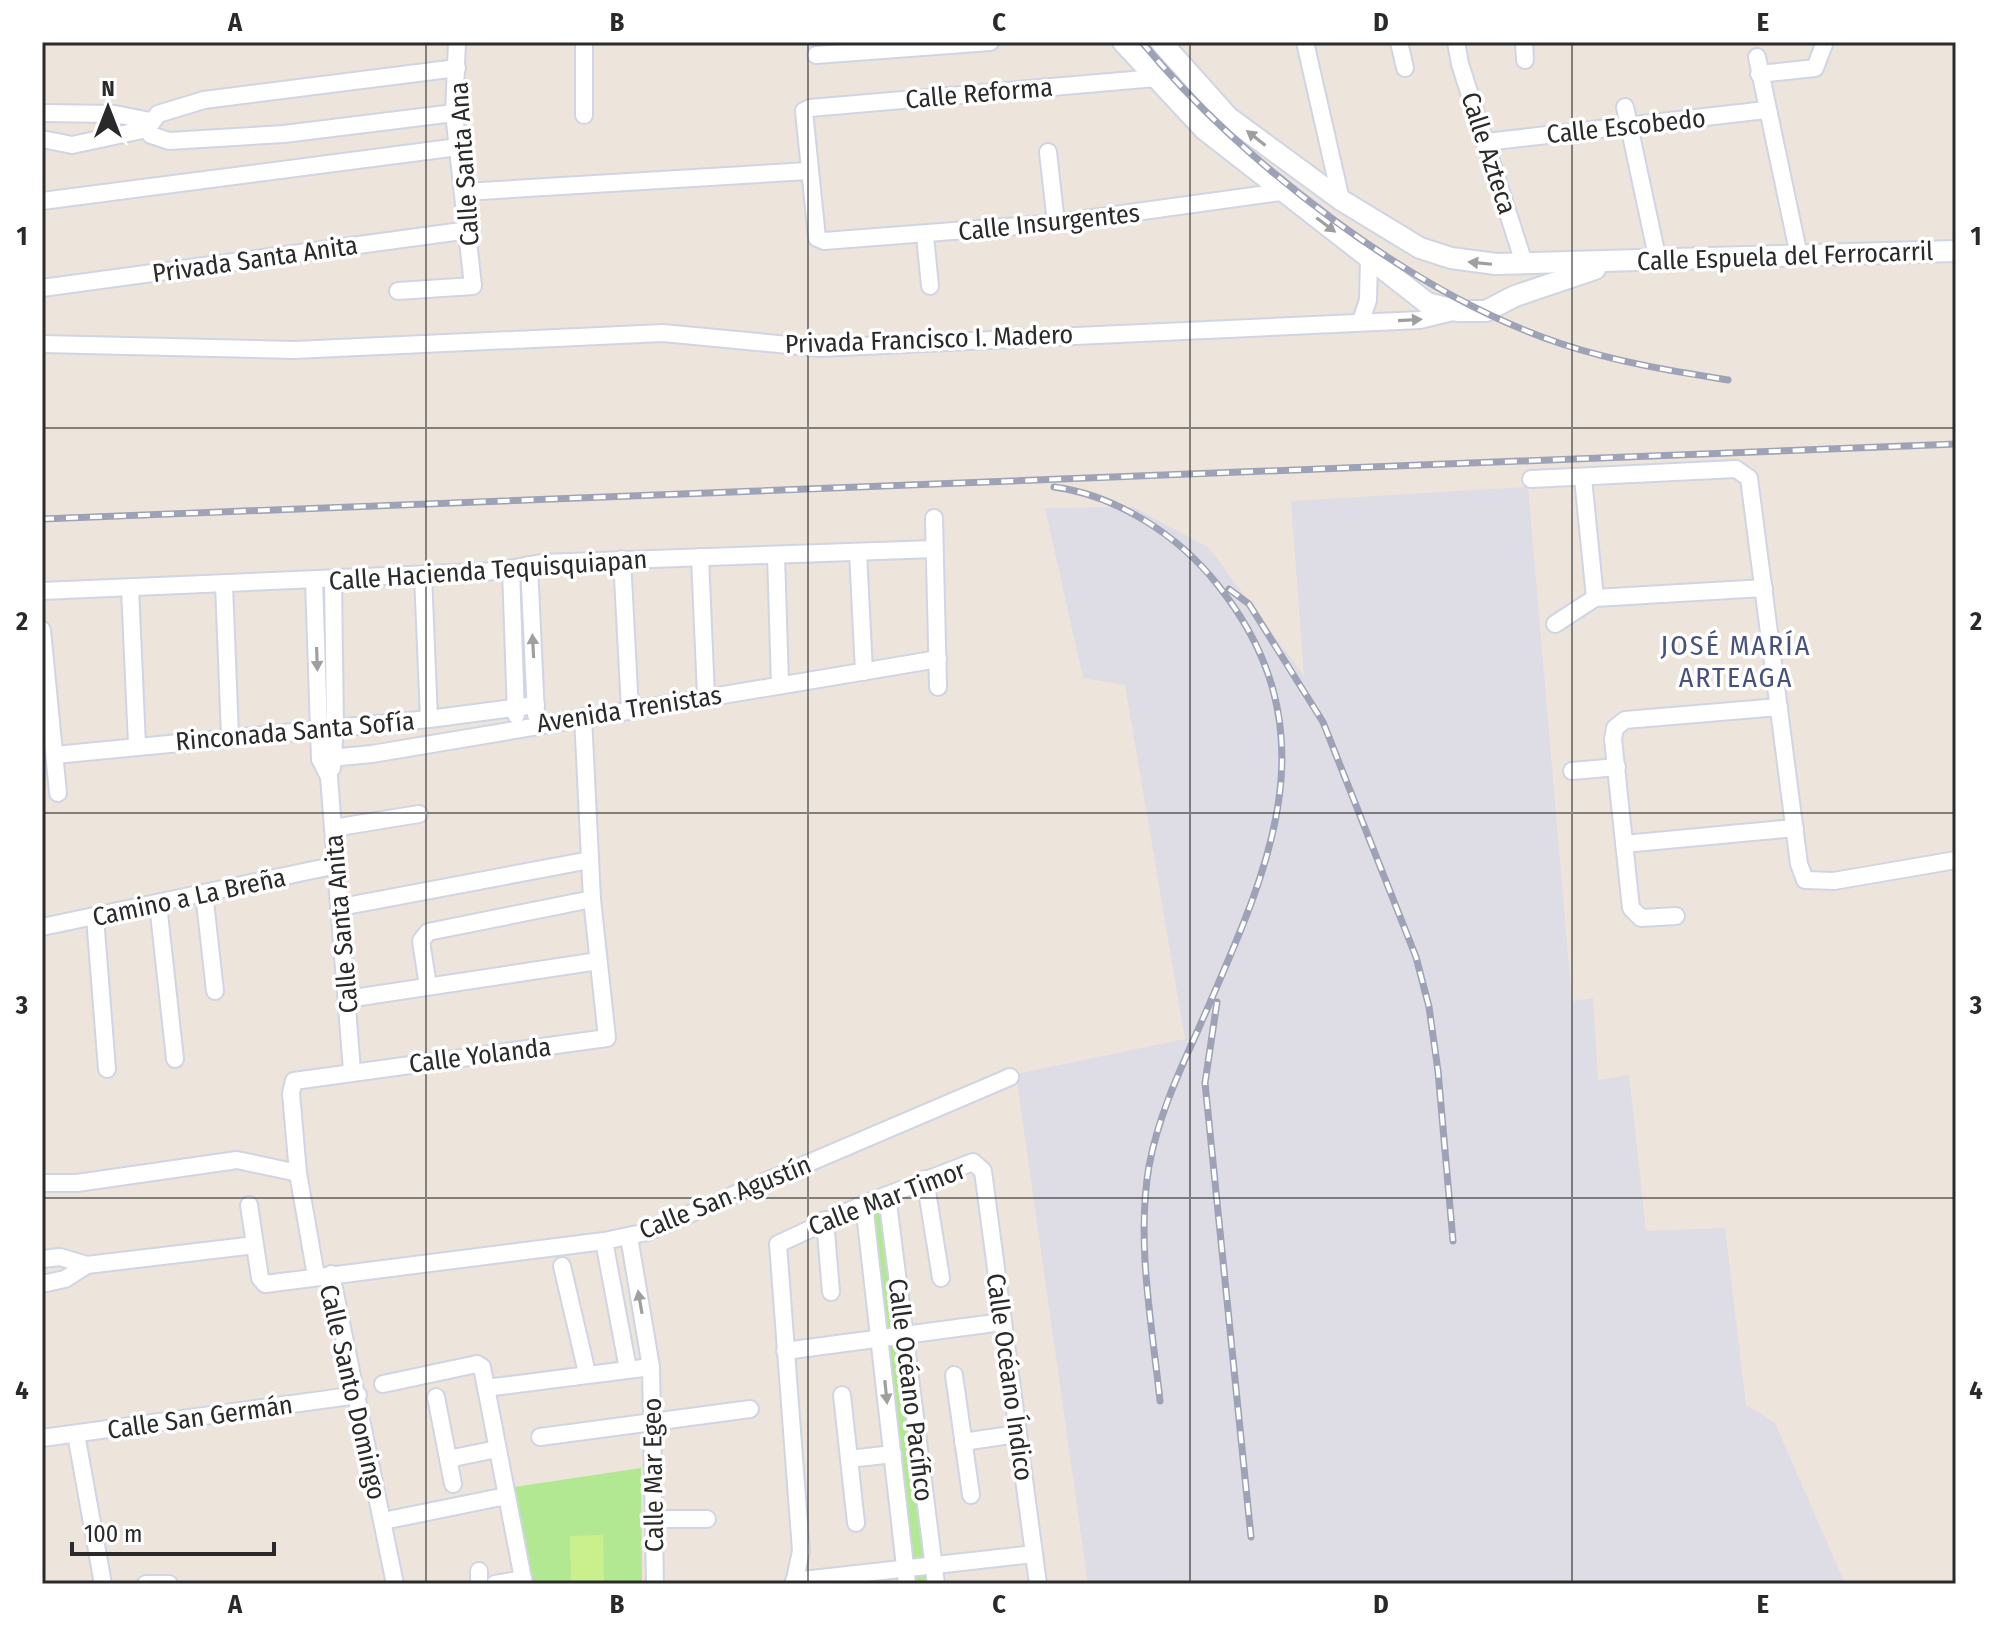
<svg xmlns="http://www.w3.org/2000/svg" width="1998" height="1626" viewBox="0 0 1998 1626" font-family="'Fira Sans Condensed',sans-serif">
	<style>
		.industrial { fill: #dedce5 }
		.green { fill: #b3e893 }
		.pitch { fill: #caf08e }
		.lines { fill: none; stroke-linecap: round; stroke-linejoin: round }
		.minor-casing { stroke: #d0d5e4; stroke-width: 20 }
		.tertiary-casing { stroke: #d0d5e4; stroke-width: 24 }
		.minor { stroke: #fff; stroke-width: 16 }
		.tertiary { stroke: #fff; stroke-width: 20 }
		.rail-casing { stroke: #9da2b6; stroke-width: 7 }
		.rail { stroke: #fff; stroke-width: 4; stroke-dasharray: 12; stroke-linecap: butt }
		.oneway { fill: #9f9f9f }
		.grid { fill: none; stroke: #2a2a2a; stroke-width: 2; stroke-opacity: 0.55 }
		.labels { text-anchor: middle; stroke-width: 7; stroke-linejoin: round; paint-order: stroke }
		.street-label { font-size: 26px; fill: #2a2a2a; stroke: #fff }
		.neighbourhood-label { font-size: 28px; letter-spacing: 2px; fill: #47537e; stroke: #fff }
		.neatline { fill: none; stroke: #2a2a2a; stroke-width: 3 }
		.grid-label { font-size: 26px; text-anchor: middle; font-weight: bold; fill: #2a2a2a }
	</style>
	<rect width="100%" height="100%" fill="#ede4db"/>
	<polygon class="industrial" points="1528,487 1572,1001 1593,998 1598,1080 1629,1075 1646,1231 1725,1228 1746,1405 1775,1423 1845,1584 1088,1584 1016,1074 1185,1039 1125,685 1083,678 1045,508 1133,507 1209,548 1304,676 1291,501"/>
	<g class="green">
		<polygon points="881,1202 933,1584 910,1584 869,1206"/>
		<polygon points="641,1468 642,1584 532,1584 514,1487"/>
	</g>
	<polygon class="pitch" points="603,1535 604,1584 571,1584 570,1536"/>
	<g class="lines">
		<g class="minor-casing">
			<g id="minor">
				<polyline points="1305,42 1341,200"/>
				<polyline points="1399,42 1405,68"/>
				<polyline points="1456,42 1460,64 1524,263"/>
				<polyline points="1524,42 1525,60"/>
				<polyline points="816,55 990,42"/>
				<polyline points="1757,57 1799,256"/>
				<polyline points="1759,74 1815,68 1825,42"/>
				<polyline points="1156,78 810,108 804,111 817,238 824,241 1056,223 1281,192"/>
				<polyline points="1625,107 1658,261"/>
				<polyline points="42,113 115,114 150,121"/>
				<polyline points="584,115 584,42"/>
				<polyline points="147,129 151,135 169,141 284,134 454,113"/>
				<polyline points="42,139 72,145 147,129 158,114 204,100 457,68"/>
				<polyline points="1486,142 1766,110"/>
				<polyline points="1048,152 1056,223"/>
				<polyline points="464,192 808,171"/>
				<polyline points="42,201 458,147"/>
				<polyline points="925,236 930,286"/>
				<polyline points="42,288 469,230"/>
				<polyline points="398,291 473,286 454,113 457,42"/>
				<polyline points="1361,321 1368,300 1369,258"/>
				<polyline points="42,344 294,350 663,333 820,348 1420,320 1457,311"/>
				<polyline points="1583,478 1595,598"/>
				<polyline points="1531,479 1736,469 1749,478 1799,864 1805,880 1834,881 1956,860"/>
				<polyline points="934,518 938,687"/>
				<polyline points="858,552 864,672"/>
				<polyline points="776,555 780,685"/>
				<polyline points="700,557 706,696"/>
				<polyline points="622,559 630,710"/>
				<polyline points="529,565 536,715"/>
				<polyline points="511,569 516,715"/>
				<polyline points="423,575 429,719"/>
				<polyline points="314,581 320,759 329,777 352,1071"/>
				<polyline points="224,585 230,736"/>
				<polyline points="130,588 137,745"/>
				<polyline points="42,591 499,571 541,563 934,549"/>
				<polyline points="1595,598 1764,588"/>
				<polyline points="1555,624 1595,598"/>
				<polyline points="42,630 58,793"/>
				<polyline points="55,755 429,719 536,705"/>
				<polyline points="320,759 372,754 938,659"/>
				<polyline points="332,768 335,727 333,580"/>
				<polyline points="1572,771 1617,767"/>
				<polyline points="333,828 419,814"/>
				<polyline points="1624,844 1795,828"/>
				<polyline points="204,893 215,991"/>
				<polyline points="158,904 175,1059"/>
				<polyline points="341,907 590,860"/>
				<polyline points="1676,916 1641,918 1631,908 1613,739 1615,728 1625,720 1779,707"/>
				<polyline points="95,917 107,1069"/>
				<polyline points="42,927 337,865"/>
				<polyline points="428,986 421,941 428,932 592,899"/>
				<polyline points="347,999 598,961"/>
				<polyline points="925,1179 941,1278"/>
				<polyline points="42,1183 77,1183 237,1160 298,1173"/>
				<polyline points="887,1195 936,1584"/>
				<polyline points="864,1204 907,1584"/>
				<polyline points="249,1205 260,1278 265,1284 604,1241 647,1232 1010,1077"/>
				<polyline points="825,1220 831,1292"/>
				<polyline points="629,1237 651,1367 655,1584"/>
				<polyline points="604,1241 628,1369"/>
				<polyline points="42,1259 60,1257 87,1265 65,1279 42,1284"/>
				<polyline points="87,1265 255,1245"/>
				<polyline points="562,1266 587,1373"/>
				<polyline points="331,1274 395,1584"/>
				<polyline points="316,1276 298,1173 291,1093 294,1081 607,1038 592,899 583,717"/>
				<polyline points="785,1351 1002,1322"/>
				<polyline points="954,1375 971,1495"/>
				<polyline points="383,1384 477,1364 482,1367 524,1584"/>
				<polyline points="486,1388 651,1367"/>
				<polyline points="842,1395 856,1523"/>
				<polyline points="436,1397 453,1484"/>
				<polyline points="76,1434 103,1584"/>
				<polyline points="540,1437 750,1409"/>
				<polyline points="42,1438 358,1395"/>
				<polyline points="963,1442 1017,1434"/>
				<polyline points="448,1459 497,1449"/>
				<polyline points="849,1459 893,1454"/>
				<polyline points="654,1519 707,1519"/>
				<polyline points="383,1521 506,1496"/>
				<polyline points="794,1581 1034,1554"/>
				<polyline points="146,1584 169,1584"/>
				<polyline points="479,1584 479,1571"/>
				<polyline points="495,1584 523,1579"/>
				<polyline points="794,1584 801,1551 778,1244 864,1204 973,1162 983,1171 1038,1584"/>
			</g>
		</g>
		<g class="tertiary-casing">
			<g id="tertiary">
				<polyline points="1123,42 1204,129 1427,303 1458,311 1486,311 1515,296 1595,269"/>
				<polyline points="1161,42 1228,117 1341,200 1420,248 1451,258 1496,264 1956,251"/>
			</g>
		</g>
		<use href="#minor" class="minor"/>
		<use href="#tertiary" class="tertiary"/>
		<g class="rail-casing">
			<g id="rail">
				<path d="M1142,42c98,120 272,253 420,302 54,18 110,27 166,36"/>
				<path d="M1054,487c62,8 124,48 163,97 121,151 48,291 -19,446 -20,44 -40,88 -49,136 -13,77 3,158 11,235"/>
				<polyline points="42,519 1956,444"/>
				<polyline points="1229,589 1249,604 1323,722 1416,957 1429,1007 1438,1071 1453,1241"/>
				<polyline points="1217,1002 1205,1083 1251,1537"/>
			</g>
		</g>
		<use href="#rail" class="rail"/>
	</g>
	<defs><path id="oneway-solid" d="M-6-.8H1V-3.2L6.5 0L1 3.2V.8H-6Z" transform="scale(2)"/></defs>
	<g class="oneway">
		<use href="#oneway-solid" transform="translate(1256 138) rotate(-142)"/>
		<use href="#oneway-solid" transform="translate(1326 225) rotate(37)"/>
		<use href="#oneway-solid" transform="translate(1480 263) rotate(-174)"/>
		<use href="#oneway-solid" transform="translate(1410 320) rotate(-3)"/>
		<use href="#oneway-solid" transform="translate(533 646) rotate(-93)"/>
		<use href="#oneway-solid" transform="translate(317 659) rotate(88)"/>
		<use href="#oneway-solid" transform="translate(640 1302) rotate(-100)"/>
		<use href="#oneway-solid" transform="translate(886 1392) rotate(84)"/>
	</g>
	<path class="grid" d="M426,42v1542M808,42v1542M1190,42v1542M1572,42v1542M42,428h1914M42,813h1914M42,1198h1914"/>
	<g class="labels">
		<g class="street-label">
			<text transform="translate(979 93) rotate(-5)" y="9">Calle Reforma</text>
			<text transform="translate(1626 126) rotate(-6)" y="9">Calle Escobedo</text>
			<text transform="translate(1489 153) rotate(72)" y="9">Calle Azteca</text>
			<text transform="translate(464 164) rotate(-94)" y="9">Calle Santa Ana</text>
			<text transform="translate(1049 222) rotate(-6)" y="9">Calle Insurgentes</text>
			<text transform="translate(1785 256) rotate(-2)" y="9">Calle Espuela del Ferrocarril</text>
			<text transform="translate(255 259) rotate(-8)" y="9">Privada Santa Anita</text>
			<text transform="translate(929 339) rotate(-2)" y="9">Privada Francisco I. Madero</text>
			<text transform="translate(488 570) rotate(-4)" y="9">Calle Hacienda Tequisquiapan</text>
			<text transform="translate(629 709) rotate(-9)" y="9">Avenida Trenistas</text>
			<text transform="translate(295 731) rotate(-5)" y="9">Rinconada Santa Sofía</text>
			<text transform="translate(189 897) rotate(-12)" y="9">Camino a La Breña</text>
			<text transform="translate(341 924) rotate(-95)" y="9">Calle Santa Anita</text>
			<text transform="translate(480 1055) rotate(-7)" y="9">Calle Yolanda</text>
			<text transform="translate(725 1197) rotate(-22)" y="9">Calle San Agustín</text>
			<text transform="translate(887 1198) rotate(-21)" y="9">Calle Mar Timor</text>
			<text transform="translate(1010 1377) rotate(82)" y="9">Calle Océano Índico</text>
			<text transform="translate(911 1390) rotate(83)" y="9">Calle Océano Pacífico</text>
			<text transform="translate(353 1392) rotate(77)" y="9">Calle Santo Domingo</text>
			<text transform="translate(200 1417) rotate(-8)" y="9">Calle San Germán</text>
			<text transform="translate(653 1475) rotate(-91)" y="9">Calle Mar Egeo</text>
		</g>
		<g class="neighbourhood-label">
			<text x="1736" y="655">JOSÉ MARÍA<tspan x="1736" dy="32">ARTEAGA</tspan></text>
		</g>
	</g>
	<rect width="1998" height="1626" fill="none" stroke="#ffffff" stroke-width="88"/>
	<g transform="translate(108 108)" stroke="#ffffff" stroke-width="6" paint-order="stroke">
	<path d="M0-6L14 30L0 20L-14 30Z" fill="#2a2a2a"/>
	<text y="-12" font-size="22" font-weight="bold" text-anchor="middle" fill="#2a2a2a">N</text>
	</g>
	<path d="M72 1542v12h202v-12" fill="none" stroke="#2a2a2a" stroke-width="4"/>
	<text x="84" y="1542" font-size="24" fill="#2a2a2a" stroke="#ffffff" stroke-width="6" paint-order="stroke">100 m</text>
	<rect x="44" y="44" width="1910" height="1538" class="neatline"/>
	<g class="grid-label">
		<text x="235" y="31">A</text>
		<text x="617" y="31">B</text>
		<text x="999" y="31">C</text>
		<text x="1381" y="31">D</text>
		<text x="1763" y="31">E</text>
		<text x="22" y="245">1</text>
		<text x="1976" y="245">1</text>
		<text x="22" y="630">2</text>
		<text x="1976" y="630">2</text>
		<text x="22" y="1014">3</text>
		<text x="1976" y="1014">3</text>
		<text x="22" y="1399">4</text>
		<text x="1976" y="1399">4</text>
		<text x="235" y="1613">A</text>
		<text x="617" y="1613">B</text>
		<text x="999" y="1613">C</text>
		<text x="1381" y="1613">D</text>
		<text x="1763" y="1613">E</text>
	</g>
</svg>
